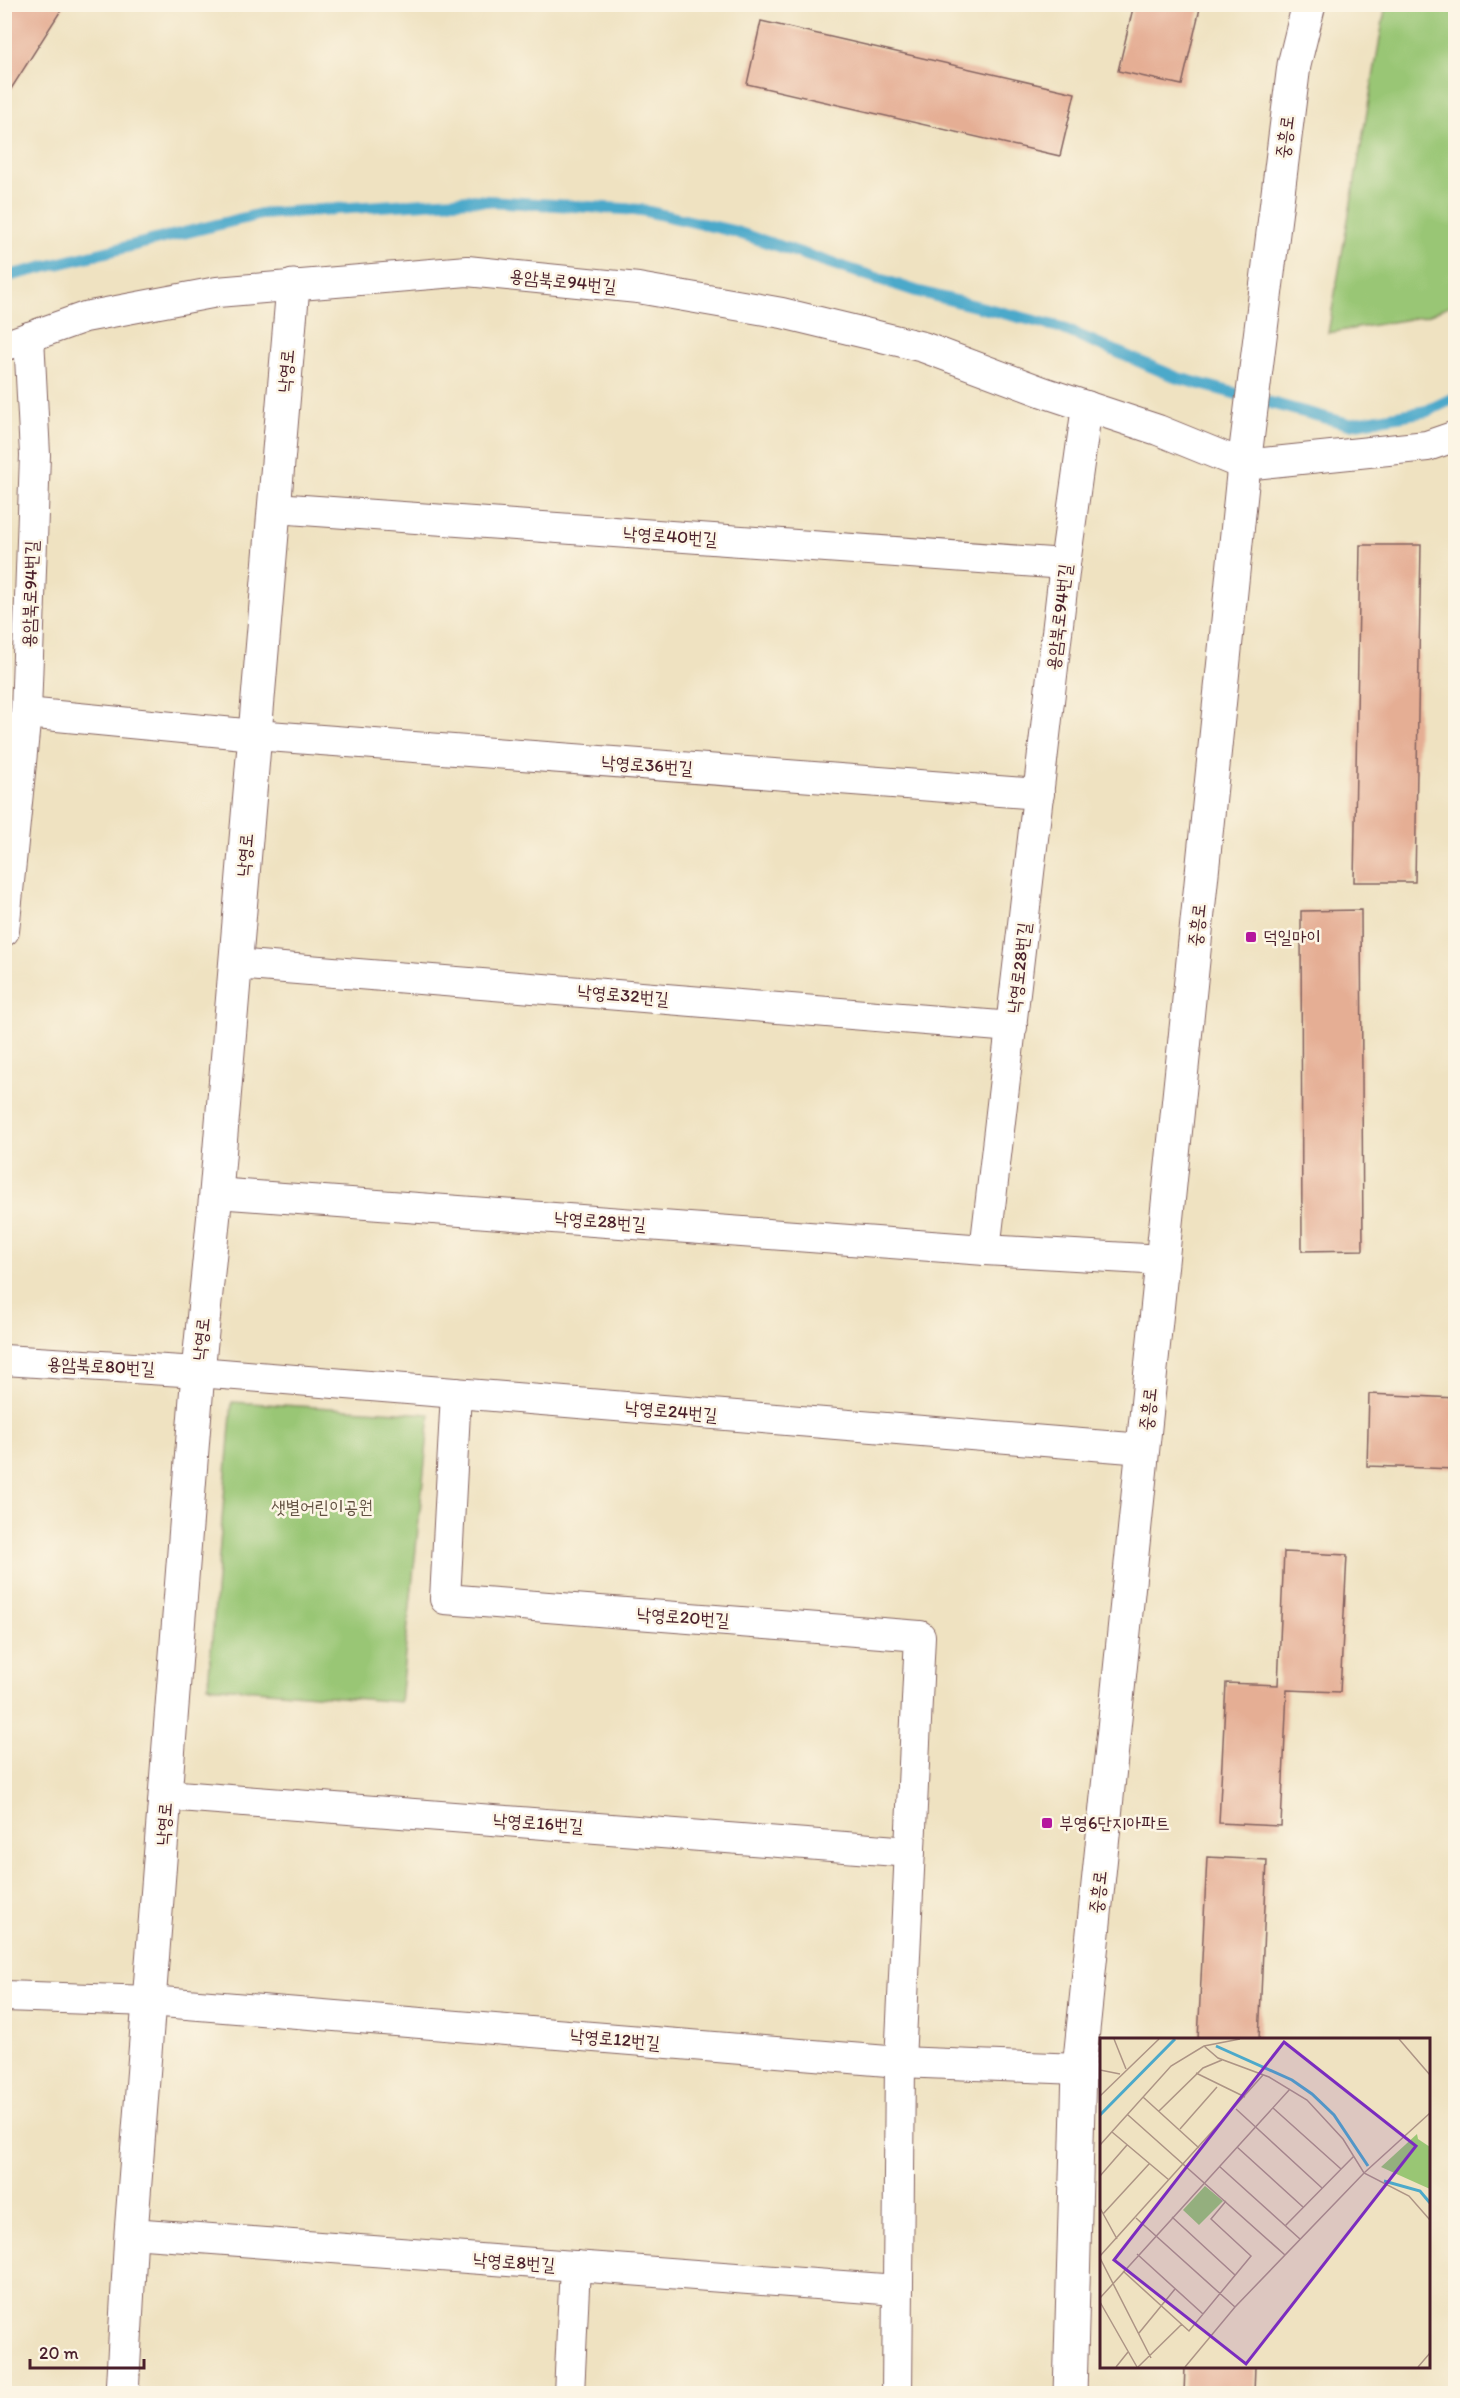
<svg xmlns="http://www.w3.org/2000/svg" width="1460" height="2398" viewBox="0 0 1460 2398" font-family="Itim,'Poor Story',sans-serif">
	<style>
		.green { fill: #99c674; stroke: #727250; stroke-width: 1.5 }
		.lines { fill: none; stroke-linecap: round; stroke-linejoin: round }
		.stream { stroke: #4ca9ca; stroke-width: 12 }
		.building { fill: #e5ae94 }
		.minor-casing { stroke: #846360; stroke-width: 32 }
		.tertiary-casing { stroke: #846360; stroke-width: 35 }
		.minor { stroke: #fff; stroke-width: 30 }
		.tertiary { stroke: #fff; stroke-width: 33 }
		.poi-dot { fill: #b5179e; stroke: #fcf5e5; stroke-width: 2 }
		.labels { text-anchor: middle; stroke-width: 5; stroke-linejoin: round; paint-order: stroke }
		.street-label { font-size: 18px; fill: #4a1f2b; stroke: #fcf5e5 }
		.poi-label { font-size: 18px; fill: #4a1f2b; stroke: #fcf5e5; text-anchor: start }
		.park-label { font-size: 18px; fill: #625141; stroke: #fcf5e5 }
		.inset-river { fill: none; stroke: #4ca9ca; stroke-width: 3 }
		.inset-road { fill: none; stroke: #ad9485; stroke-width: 1.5 }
		.view { fill: #7b2cbf; fill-opacity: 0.15; stroke: #7b2cbf; stroke-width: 3 }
		.inset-edge { fill: none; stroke: #4a1f2b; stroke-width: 3 }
	</style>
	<rect width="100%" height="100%" fill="#fcf5e5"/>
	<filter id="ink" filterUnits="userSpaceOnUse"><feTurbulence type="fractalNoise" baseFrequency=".0167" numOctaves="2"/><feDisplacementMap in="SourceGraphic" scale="12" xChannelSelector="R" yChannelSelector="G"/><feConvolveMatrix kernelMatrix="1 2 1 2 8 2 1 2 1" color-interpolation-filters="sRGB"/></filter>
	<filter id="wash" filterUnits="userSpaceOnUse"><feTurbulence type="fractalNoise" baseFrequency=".008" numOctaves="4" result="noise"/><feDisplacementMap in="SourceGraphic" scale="24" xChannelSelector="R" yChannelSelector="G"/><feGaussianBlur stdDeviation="1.35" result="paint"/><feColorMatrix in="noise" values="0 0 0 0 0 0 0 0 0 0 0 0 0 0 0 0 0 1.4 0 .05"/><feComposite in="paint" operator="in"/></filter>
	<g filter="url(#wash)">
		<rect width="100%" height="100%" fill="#efe2c1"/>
		<g class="green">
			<polygon points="1386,4 1455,5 1455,303 1427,316 1328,333"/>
			<polygon points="232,1402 430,1414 400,1702 208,1686"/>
		</g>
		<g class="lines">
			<polyline class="stream" points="4,277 261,214 470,200 641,210 733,231 916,291 1059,327 1178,378 1349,424 1427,411 1456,397"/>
		</g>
		<g id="blocks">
			<g class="building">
				<polygon points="4,4 65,4 4,100"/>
				<polygon points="1134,4 1201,4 1182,85 1118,71"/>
				<polygon points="761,21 1075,93 1060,156 747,84"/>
				<polygon points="1360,545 1421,545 1415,882 1354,882"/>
				<polygon points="1361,910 1363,1250 1302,1251 1301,911"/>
				<polygon points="1369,1394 1456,1398 1456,1469 1367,1466"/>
				<polygon points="1284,1552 1347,1555 1340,1692 1287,1690 1281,1826 1219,1823 1226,1683 1278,1685"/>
				<polygon points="1207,1857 1267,1860 1259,2040 1198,2040"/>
				<polygon points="1185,2366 1255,2366 1254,2394 1184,2394"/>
			</g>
		</g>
	</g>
	<g filter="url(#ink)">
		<use href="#blocks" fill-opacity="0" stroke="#846360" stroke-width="1.5"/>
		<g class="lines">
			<g class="minor-casing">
				<g id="minor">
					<polyline points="4,346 85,317 217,292 467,271 638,288 782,313 923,347 1043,392 1158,430 1244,465 1427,446 1456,436"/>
					<polyline points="275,508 1065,564"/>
					<polyline points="26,713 255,735 1039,794"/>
					<polyline points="4,931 26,713 35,455 29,337"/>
					<polyline points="235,964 1012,1027"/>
					<polyline points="216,1193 985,1250 1163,1260"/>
					<polyline points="985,1250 1065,564 1087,406"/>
					<polyline points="4,1360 198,1372 1143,1449"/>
					<polyline points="456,1393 445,1599 920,1636 900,2062 897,2394"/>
					<polyline points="166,1795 910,1852"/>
					<polyline points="4,1996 150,2001 900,2062 1079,2069"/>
					<polyline points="131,2233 897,2290"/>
					<polyline points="569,2394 575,2266"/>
				</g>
			</g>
			<g class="tertiary-casing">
				<g id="tertiary">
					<polyline points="122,2394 131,2233 198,1372 216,1193 293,286"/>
					<polyline points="1070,2394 1079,2069 1244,465 1294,65 1309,4"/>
				</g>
			</g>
			<use href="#minor" class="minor"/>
			<use href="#tertiary" class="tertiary"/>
		</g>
	</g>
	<g class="poi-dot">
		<rect x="1245" y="931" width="12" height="12" rx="3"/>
		<rect x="1041" y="1817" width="12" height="12" rx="3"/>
	</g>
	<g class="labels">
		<g class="street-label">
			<text transform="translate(1285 137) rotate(-83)" y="6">중흥로</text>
			<text transform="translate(563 281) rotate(6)" y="6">용암북로94번길</text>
			<text transform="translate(286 371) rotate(-85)" y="6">낙영로</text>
			<text transform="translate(670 536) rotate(4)" y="6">낙영로40번길</text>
			<text transform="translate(30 594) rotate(-88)" y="6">용암북로94번길</text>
			<text transform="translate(1059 617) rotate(-83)" y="6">용암북로94번길</text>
			<text transform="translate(647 765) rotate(4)" y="6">낙영로36번길</text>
			<text transform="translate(245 855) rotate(-85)" y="6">낙영로</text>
			<text transform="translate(1197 925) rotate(-84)" y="6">중흥로</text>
			<text transform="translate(1019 968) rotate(-83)" y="6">낙영로28번길</text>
			<text transform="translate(623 995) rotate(5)" y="6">낙영로32번길</text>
			<text transform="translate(600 1221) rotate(4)" y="6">낙영로28번길</text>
			<text transform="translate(201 1339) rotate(-84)" y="6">낙영로</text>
			<text transform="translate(101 1366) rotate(3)" y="6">용암북로80번길</text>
			<text transform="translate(1148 1409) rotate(-84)" y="6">중흥로</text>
			<text transform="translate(671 1411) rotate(5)" y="6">낙영로24번길</text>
			<text transform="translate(683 1617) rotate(4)" y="6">낙영로20번길</text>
			<text transform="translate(538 1823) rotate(4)" y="6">낙영로16번길</text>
			<text transform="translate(164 1824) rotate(-86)" y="6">낙영로</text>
			<text transform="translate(1098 1892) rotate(-84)" y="6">중흥로</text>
			<text transform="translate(615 2039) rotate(5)" y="6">낙영로12번길</text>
			<text transform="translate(514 2262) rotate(4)" y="6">낙영로8번길</text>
		</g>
		<g class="poi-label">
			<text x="1263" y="943">덕일마이</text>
			<text x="1059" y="1829">부영6단지아파트</text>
		</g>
		<g class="park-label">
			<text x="322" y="1513">샛별어린이공원</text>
		</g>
	</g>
	<g transform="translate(1100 2038)">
		<rect width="330" height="330" fill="#efe2c1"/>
		<path d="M317,96l1,5 12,8v42l-49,-22zM105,148l18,15 -24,24 -16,-15z" fill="#99c674"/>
		<path class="inset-river" d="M116,8l76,34 20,14 22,21 34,51M0,77l75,-76M284,143l36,10 10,12"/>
		<path class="inset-road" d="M14,1l12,30M299,1l31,36M104,8l14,12 51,19 38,23 36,39 21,34 45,23 21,24M0,32l20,4M96,35l49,24M0,58l59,-57M43,59l56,51M173,70l68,61M136,71l86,79M59,73l44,-43 19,-8M28,77l157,140M80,91l37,-42M12,94l57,48M0,107l71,-79 33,-20 36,-7M137,109l66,60M119,128l81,73M0,138l27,-31M0,170l17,31M3,176l46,-50M72,179l63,58M36,180l99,89M185,188l69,-70M37,216l66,60M0,218l163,-181M0,220l51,100M23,233l66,60 62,-75 -40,-37 15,-18M0,260l190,-209M0,264l37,65M39,295l36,-44M16,329l12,-15M38,329l44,-43M85,329l50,-60 129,-134 66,-60M318,329l12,-14"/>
		<path class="view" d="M184,4l132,104 -170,218 -132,-104z"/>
		<rect width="330" height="330" class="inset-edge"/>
	</g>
	<rect width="1460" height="2398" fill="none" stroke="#fcf5e5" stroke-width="24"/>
	<path d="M30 2359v9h114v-9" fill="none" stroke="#4a1f2b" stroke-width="3"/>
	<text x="39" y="2359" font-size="18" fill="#4a1f2b" stroke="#fcf5e5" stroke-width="4.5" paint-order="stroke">20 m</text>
</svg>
